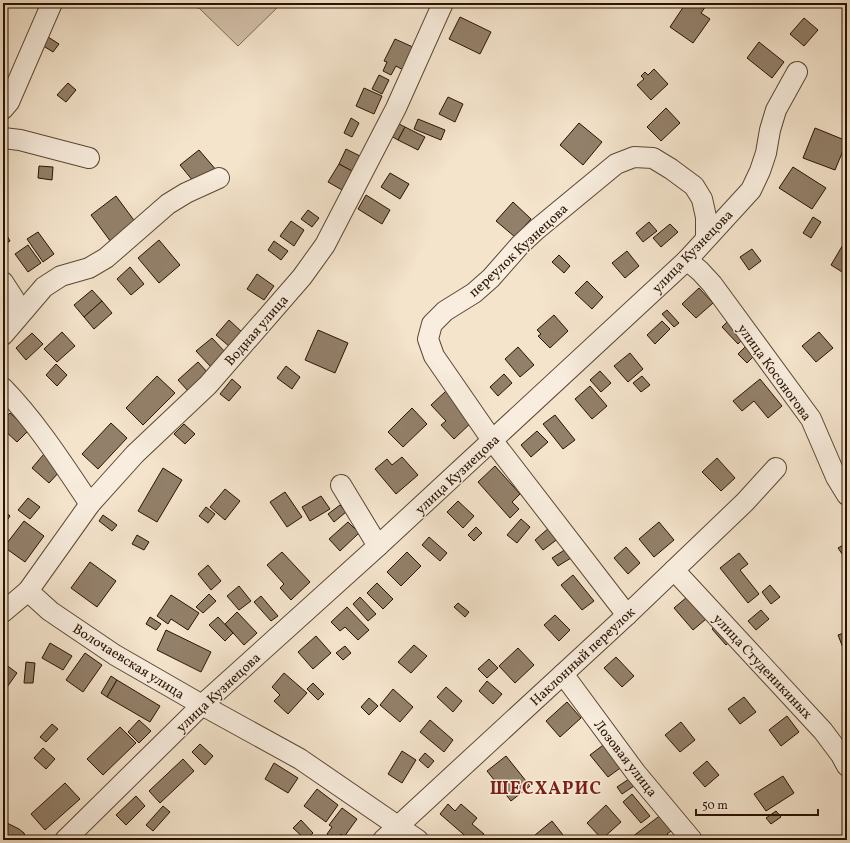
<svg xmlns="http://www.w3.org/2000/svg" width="850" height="843" viewBox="0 0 850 843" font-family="Vollkorn,serif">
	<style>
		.green { fill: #d2c0a9; stroke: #7e6a54 }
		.building { fill: #93806a; stroke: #2a1300 }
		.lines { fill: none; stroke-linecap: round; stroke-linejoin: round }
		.minor-casing { stroke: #5c4733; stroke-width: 22 }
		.minor { stroke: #f8edde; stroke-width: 20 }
		.labels { text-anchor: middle; stroke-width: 3; stroke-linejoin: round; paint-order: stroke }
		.street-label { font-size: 14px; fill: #2a1300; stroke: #f8edde }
		.district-label { font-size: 18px; font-weight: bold; letter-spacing: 1px; fill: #7a1f14; stroke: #f8edde }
	</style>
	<rect width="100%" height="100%" fill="#f4e4cc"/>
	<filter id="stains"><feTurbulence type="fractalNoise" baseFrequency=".005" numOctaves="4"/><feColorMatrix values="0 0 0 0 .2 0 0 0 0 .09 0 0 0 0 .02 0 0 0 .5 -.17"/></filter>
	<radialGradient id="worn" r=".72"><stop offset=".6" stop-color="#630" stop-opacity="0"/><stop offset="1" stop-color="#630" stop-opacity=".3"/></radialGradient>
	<polygon class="green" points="162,3 282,3 238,46 199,8"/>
	<g class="building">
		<polygon points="686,3 708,3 701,13 710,19 693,43 670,27"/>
		<polygon points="460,17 491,32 480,54 449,39"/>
		<polygon points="804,18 818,30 804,46 790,34"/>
		<polygon points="48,37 59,44 53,52 42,45"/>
		<polygon points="395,39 415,48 405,71 396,66 391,75 383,71 387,62 384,61"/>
		<polygon points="759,42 784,62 772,78 747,58"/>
		<polygon points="654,69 668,84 651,100 637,85 644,79 641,76 645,72 648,75"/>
		<polygon points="379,75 389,80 382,94 372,89"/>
		<polygon points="68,83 76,90 66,102 57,95"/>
		<polygon points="364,88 382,96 374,114 356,106"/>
		<polygon points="448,97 463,104 455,122 439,114"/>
		<polygon points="666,108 680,123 661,141 647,127"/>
		<polygon points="351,118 359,123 352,137 344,133"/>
		<polygon points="418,119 445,130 441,140 414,129"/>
		<polygon points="397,123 405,127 398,140 391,136"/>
		<polygon points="579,123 602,142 583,165 560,145"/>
		<polygon points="405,127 425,137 418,150 398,140"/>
		<polygon points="815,128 847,141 835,170 803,158"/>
		<polygon points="346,149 360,156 352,171 339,164"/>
		<polygon points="199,150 217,171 198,187 180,165"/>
		<polygon points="339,164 352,171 342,190 328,182"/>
		<polygon points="39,166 53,167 52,180 38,178"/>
		<polygon points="793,167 826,188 812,209 779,188"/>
		<polygon points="390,173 409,184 400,199 381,187"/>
		<polygon points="366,195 390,210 382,224 358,209"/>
		<polygon points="116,196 136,223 111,242 91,215"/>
		<polygon points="513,202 531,219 515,237 496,221"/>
		<polygon points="308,210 319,218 312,227 301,219"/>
		<polygon points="813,217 821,222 811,238 803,233"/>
		<polygon points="291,221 304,230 294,246 280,236"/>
		<polygon points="649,222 657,231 643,242 636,233"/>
		<polygon points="670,224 678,232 661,247 653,238"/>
		<polygon points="38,232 54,254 43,262 27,239"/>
		<polygon points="6,234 10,241 3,245 3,236"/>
		<polygon points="159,240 180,265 159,283 138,258"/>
		<polygon points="274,241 288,251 281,260 268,250"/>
		<polygon points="844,243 847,244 847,275 831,265"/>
		<polygon points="28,245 41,263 28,272 15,254"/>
		<polygon points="752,249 761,261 749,270 740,257"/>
		<polygon points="627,251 639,266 625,278 612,263"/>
		<polygon points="559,255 570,266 564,273 552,262"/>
		<polygon points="130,267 144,284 131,295 117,279"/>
		<polygon points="257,274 274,286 264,300 247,289"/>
		<polygon points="587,281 603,297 592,309 575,293"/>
		<polygon points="699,288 713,303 696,318 682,304"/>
		<polygon points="92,290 102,301 84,317 74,305"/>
		<polygon points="102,301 112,313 94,329 84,317"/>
		<polygon points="667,310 679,323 674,327 662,314"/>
		<polygon points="554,315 568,331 550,348 538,336 541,334 537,330"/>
		<polygon points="229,320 243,333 230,347 216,335"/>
		<polygon points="662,321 670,329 655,344 647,335"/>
		<polygon points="728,321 744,338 738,344 722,327"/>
		<polygon points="318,330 348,343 335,373 305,360"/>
		<polygon points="62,332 75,346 57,362 44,349"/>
		<polygon points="819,332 833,348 816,362 802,346"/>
		<polygon points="32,333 43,344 26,360 16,348"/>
		<polygon points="212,338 226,353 211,367 196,351"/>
		<polygon points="748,344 757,353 747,363 738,354"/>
		<polygon points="518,347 534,365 520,377 505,359"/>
		<polygon points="630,353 643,369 628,382 614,366"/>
		<polygon points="198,362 209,374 189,392 178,380"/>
		<polygon points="56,364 67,375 57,386 46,375"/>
		<polygon points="286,366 300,377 292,389 277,378"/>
		<polygon points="600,371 611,383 601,392 590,380"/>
		<polygon points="504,374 512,383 498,396 490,387"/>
		<polygon points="157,376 175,393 143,425 126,408"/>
		<polygon points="642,376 650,385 641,392 633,383"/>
		<polygon points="232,379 241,387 229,401 220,394"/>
		<polygon points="760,379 782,406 768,418 754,401 742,411 733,401"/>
		<polygon points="590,386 607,406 592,419 575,399"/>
		<polygon points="446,391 473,421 454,439 441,425 446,421 431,405"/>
		<polygon points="412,408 427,424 403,447 388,432"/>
		<polygon points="10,413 29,430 17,442 3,429 3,420"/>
		<polygon points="555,415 575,440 563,449 543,424"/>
		<polygon points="111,423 127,438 98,469 82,454"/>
		<polygon points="184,424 195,434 185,444 174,434"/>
		<polygon points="537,431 548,442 531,457 521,445"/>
		<polygon points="44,454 61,470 49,483 32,468"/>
		<polygon points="402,457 418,475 396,494 375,469 387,459 392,465"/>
		<polygon points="717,458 735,478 721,491 702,472"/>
		<polygon points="495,466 520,494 512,502 519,509 510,518 478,482"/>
		<polygon points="163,468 182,480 157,522 138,511"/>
		<polygon points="225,489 240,501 225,520 210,507"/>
		<polygon points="285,492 302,517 287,527 270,502"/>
		<polygon points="321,496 330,509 310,521 302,507"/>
		<polygon points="28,498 40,507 30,519 18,510"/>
		<polygon points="458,501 474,516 463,528 447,512"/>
		<polygon points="340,505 346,512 334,522 328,514"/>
		<polygon points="206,507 215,514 208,523 199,516"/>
		<polygon points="3,510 10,516 3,526"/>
		<polygon points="103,515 117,525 112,531 99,521"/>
		<polygon points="521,519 530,527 517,543 507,535"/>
		<polygon points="24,521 44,536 25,562 4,547"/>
		<polygon points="348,522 359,533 340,551 329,539"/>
		<polygon points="659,522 674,540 654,557 639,539"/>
		<polygon points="476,527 482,533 474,541 468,535"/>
		<polygon points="550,527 559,538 543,550 535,540"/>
		<polygon points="137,535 149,542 144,550 132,544"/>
		<polygon points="429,537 447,553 440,561 422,545"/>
		<polygon points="847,543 847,561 838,548"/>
		<polygon points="626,547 640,563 628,574 614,558"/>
		<polygon points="566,549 571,558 558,566 552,558"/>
		<polygon points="282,552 310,582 291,600 280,588 284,584 267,565"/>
		<polygon points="407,552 421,566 401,586 387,572"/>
		<polygon points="739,553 748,564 740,570 759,594 748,603 720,568"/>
		<polygon points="90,562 116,581 97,607 71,588"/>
		<polygon points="208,565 221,581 211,590 198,574"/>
		<polygon points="573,575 594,601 582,610 561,585"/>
		<polygon points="377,583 393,599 383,609 367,593"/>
		<polygon points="770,585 780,597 771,604 762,592"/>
		<polygon points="239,586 251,601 239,610 227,596"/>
		<polygon points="693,592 712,614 693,630 674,608"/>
		<polygon points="209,594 216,601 203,613 196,607"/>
		<polygon points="171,595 199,613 188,630 171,619 168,624 157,616"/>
		<polygon points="261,596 278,616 271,621 254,602"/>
		<polygon points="360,597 376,614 368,621 353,604"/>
		<polygon points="458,603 469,612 465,617 454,607"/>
		<polygon points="347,607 369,630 358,640 345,627 340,631 331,622"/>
		<polygon points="761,610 769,619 756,630 748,621"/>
		<polygon points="237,612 257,633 244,645 225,624"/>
		<polygon points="555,615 570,630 559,641 544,625"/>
		<polygon points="150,617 161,624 156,630 146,624"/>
		<polygon points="218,617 233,633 225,641 209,625"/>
		<polygon points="719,623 733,639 726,645 712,629"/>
		<polygon points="166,630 211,652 201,672 157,650"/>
		<polygon points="847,632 847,658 838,635"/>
		<polygon points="316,636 331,653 313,669 298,652"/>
		<polygon points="50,643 72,656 63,670 42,658"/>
		<polygon points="414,645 427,656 411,673 398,662"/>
		<polygon points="345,646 351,653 343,660 336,653"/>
		<polygon points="518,648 534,665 515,683 499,666"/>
		<polygon points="85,653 102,665 83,692 66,680"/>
		<polygon points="616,657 634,676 622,687 604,668"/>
		<polygon points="489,659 498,668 487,678 478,669"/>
		<polygon points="26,662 35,663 33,683 24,683"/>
		<polygon points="5,664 17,673 5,690 3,689 3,668"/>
		<polygon points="284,673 307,693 288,714 274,701 280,695 272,687"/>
		<polygon points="111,676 117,680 107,697 101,693"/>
		<polygon points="117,680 160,706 150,722 107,697"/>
		<polygon points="487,681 502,694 493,704 479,691"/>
		<polygon points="313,683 324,694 318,700 307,689"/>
		<polygon points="446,687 462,701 453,712 437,697"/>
		<polygon points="393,689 413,707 400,722 380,705"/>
		<polygon points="744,697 756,712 740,724 728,709"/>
		<polygon points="369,698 378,706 369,715 361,707"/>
		<polygon points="567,702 581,718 560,737 546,721"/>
		<polygon points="787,716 799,732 781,746 769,730"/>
		<polygon points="139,720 151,731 139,743 128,732"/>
		<polygon points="430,720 453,740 444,752 420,732"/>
		<polygon points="681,722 695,740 680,752 665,735"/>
		<polygon points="52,724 58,729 46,742 40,737"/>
		<polygon points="120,727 136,743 103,775 87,759"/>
		<polygon points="606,743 623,766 608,777 590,755"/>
		<polygon points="200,744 213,756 205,765 192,752"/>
		<polygon points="43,748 55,759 46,769 34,758"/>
		<polygon points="402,751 416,760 402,783 388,774"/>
		<polygon points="425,753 434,761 428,768 419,760"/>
		<polygon points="506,756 530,786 511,801 487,771"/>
		<polygon points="183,759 194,771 160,803 149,791"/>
		<polygon points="707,761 719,775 705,787 693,773"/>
		<polygon points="274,763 298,778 288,793 265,779"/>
		<polygon points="783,776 794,793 766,811 754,794"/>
		<polygon points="629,779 634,786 622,794 617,787"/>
		<polygon points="65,783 80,799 45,830 31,814"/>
		<polygon points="317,789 338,805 326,822 304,806"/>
		<polygon points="632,794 650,816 641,823 623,802"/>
		<polygon points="136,796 145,806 126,825 116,815"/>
		<polygon points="448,804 455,811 461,804 477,818 472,824 484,834 479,840 470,840 440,814"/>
		<polygon points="606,805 621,822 602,839 587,823"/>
		<polygon points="163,806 170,812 153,831 146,825"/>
		<polygon points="342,808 357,819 344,837 341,834 337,840 335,840 327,834 332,827 329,825"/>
		<polygon points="776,811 781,817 771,824 766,818"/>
		<polygon points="662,814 674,829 667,834 671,840 634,840 632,837"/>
		<polygon points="301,820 313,833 306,840 293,828"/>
		<polygon points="3,821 19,829 24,833 26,840 3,840"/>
		<polygon points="552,821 567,840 538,840 535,835"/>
	</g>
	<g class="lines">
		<g class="minor-casing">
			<g id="minor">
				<polyline points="3,109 9,102 52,3"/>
				<polyline points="3,138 20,140 89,158"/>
				<polyline points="687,260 700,271 712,284 811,419 836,477 847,495"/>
				<polyline points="3,282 14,299 17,318"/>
				<polyline points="3,335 44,287 61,276 89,268 106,258 168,204 186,193 219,178"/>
				<path d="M3,388c34,35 60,76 87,116"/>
				<polyline points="341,485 378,546"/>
				<polyline points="674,570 823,731 841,755 847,766"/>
				<polyline points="28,591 50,611 115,655 202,705 300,759 418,840"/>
				<polyline points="3,612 28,591 90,504 135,454 208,385 302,277 325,245 396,108 443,3"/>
				<polyline points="627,615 492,440 434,356 428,339 432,324 445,311 474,293 491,278 520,245 536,230 616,164 634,157 653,158 671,169 694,186 702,199 706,217 706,238"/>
				<polyline points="563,674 636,773 692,840"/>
				<polyline points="65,840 202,705 378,546 687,260 751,190 760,171 766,153 770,130 776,110 797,72"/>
				<polyline points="383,840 627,615 745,502 776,468"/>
			</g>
		</g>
		<use href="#minor" class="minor"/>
	</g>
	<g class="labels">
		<g class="street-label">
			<text transform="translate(518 250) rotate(-43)" y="5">переулок Кузнецова</text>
			<text transform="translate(692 251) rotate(-46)" y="5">улица Кузнецова</text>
			<text transform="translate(256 330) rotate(-49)" y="5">Водная улица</text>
			<text transform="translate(775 372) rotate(54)" y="5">улица Косоногова</text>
			<text transform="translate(457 474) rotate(-43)" y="5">улица Кузнецова</text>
			<text transform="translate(582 656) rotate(-43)" y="5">Наклонный переулок</text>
			<text transform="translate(129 661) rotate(32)" y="5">Волочаевская улица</text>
			<text transform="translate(763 666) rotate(47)" y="5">улица Студеникиных</text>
			<text transform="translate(218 692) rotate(-43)" y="5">улица Кузнецова</text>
			<text transform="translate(626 758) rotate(52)" y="5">Лозовая улица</text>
		</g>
		<g class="district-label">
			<text x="546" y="794">ШЕСХАРИС</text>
		</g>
	</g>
	<rect width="850" height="843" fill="none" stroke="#f4e4cc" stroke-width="16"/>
	<rect x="4" y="4" width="842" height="835" fill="none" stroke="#2a1300" stroke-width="2"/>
	<rect x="8" y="8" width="834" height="827" fill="none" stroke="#2a1300"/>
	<path d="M696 809v6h122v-6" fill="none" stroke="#2a1300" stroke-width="2"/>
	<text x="702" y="809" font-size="12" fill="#2a1300" stroke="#f8edde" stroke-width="3" paint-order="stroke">50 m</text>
	<rect width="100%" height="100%" filter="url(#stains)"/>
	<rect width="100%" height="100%" fill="url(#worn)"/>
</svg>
